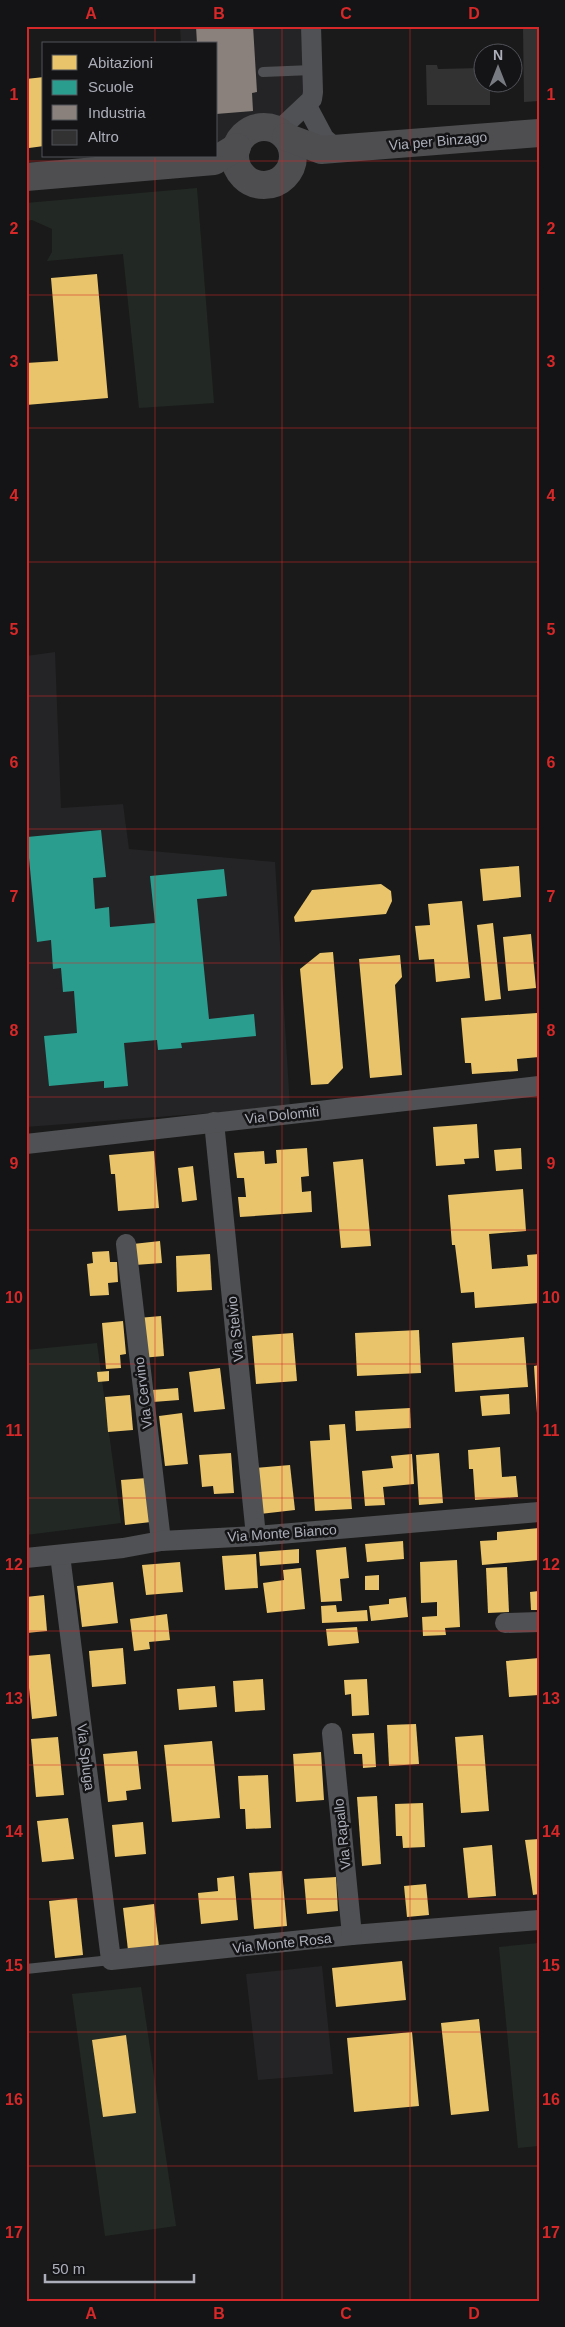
<svg xmlns="http://www.w3.org/2000/svg" width="565" height="2327" viewBox="0 0 565 2327" font-family="Arial,sans-serif">
	<style>
		.built { fill: #242426 }
		.green { fill: #222924 }
		.homes { fill: #e9c46a }
		.schools { fill: #2a9d8f }
		.industry { fill: #8a817c }
		.building { fill: #323233 }
		.lines { fill: none; stroke-linecap: round; stroke-linejoin: round }
		.lane { stroke: #505154; stroke-width: 10 }
		.street { stroke: #505154; stroke-width: 20 }
		.secondary { stroke: #4e4e51; stroke-width: 28 }
		.grid { fill: none; stroke: #d62828; stroke-width: 1; stroke-opacity: 0.55 }
		.labels { text-anchor: middle; stroke-width: 5; stroke-linejoin: round; paint-order: stroke }
		.street-label { font-size: 14px; fill: #acafba; stroke: #141416 }
		.neatline { fill: none; stroke: #d62828; stroke-width: 2 }
		.grid-label { font-size: 16px; text-anchor: middle; font-weight: bold; fill: #d62828 }
	</style>
	<rect width="100%" height="100%" fill="#1a1a1a"/>
	<g class="built">
		<polygon points="180,26 306,26 306,95 277,122 262,121 251,124 222,147 216,148 216,44 181,44"/>
		<polygon points="55,652 61,808 123,804 129,849 275,862 290,1107 26,1127 26,656"/>
		<polygon points="322,1966 333,2074 258,2080 246,1974"/>
	</g>
	<g class="green">
		<polygon points="197,188 214,403 139,408 123,254 47,261 52,252 52,229 32,220 26,221 26,203"/>
		<polygon points="97,1343 121,1523 26,1535 26,1350"/>
		<polygon points="539,1943 539,2146 518,2148 499,1947"/>
		<polygon points="141,1987 176,2226 105,2236 72,1994"/>
	</g>
	<g class="homes">
		<polygon points="44,77 44,146 29,148 26,123 26,79"/>
		<polygon points="97,274 108,398 26,405 26,363 58,361 51,278"/>
		<polygon points="519,866 521,897 483,901 480,869"/>
		<polygon points="381,884 391,891 392,901 386,914 295,922 294,917 312,890"/>
		<polygon points="462,901 470,978 436,982 434,959 419,960 415,926 430,925 428,904"/>
		<polygon points="493,923 501,999 485,1001 477,925"/>
		<polygon points="531,934 536,988 508,991 503,937"/>
		<polygon points="333,952 343,1068 328,1084 311,1085 300,969 320,953"/>
		<polygon points="400,955 402,977 395,985 402,1075 370,1078 359,959"/>
		<polygon points="537,1013 539,1057 517,1059 518,1071 472,1074 471,1063 465,1063 461,1018"/>
		<polygon points="477,1124 479,1158 464,1159 465,1164 436,1166 433,1127"/>
		<polygon points="307,1148 309,1176 301,1177 302,1192 311,1191 312,1212 240,1217 238,1197 246,1197 244,1178 237,1178 234,1153 264,1151 265,1164 277,1163 276,1150"/>
		<polygon points="521,1148 522,1169 496,1171 494,1150"/>
		<polygon points="154,1151 159,1208 118,1211 115,1174 111,1174 109,1155"/>
		<polygon points="363,1159 371,1246 341,1248 333,1162"/>
		<polygon points="193,1166 197,1200 182,1202 178,1168"/>
		<polygon points="523,1189 526,1231 489,1234 492,1269 528,1266 527,1255 539,1254 539,1303 475,1308 474,1292 461,1293 455,1245 452,1245 448,1195"/>
		<polygon points="160,1241 162,1263 135,1265 133,1244"/>
		<polygon points="109,1251 110,1262 117,1262 118,1282 108,1283 109,1295 90,1296 87,1264 93,1263 92,1252"/>
		<polygon points="210,1254 212,1290 177,1292 176,1256"/>
		<polygon points="161,1316 164,1356 141,1358 138,1318"/>
		<polygon points="123,1321 126,1354 120,1355 121,1368 106,1369 102,1323"/>
		<polygon points="419,1330 421,1373 357,1376 355,1333"/>
		<polygon points="293,1333 297,1381 256,1384 252,1336"/>
		<polygon points="524,1337 528,1387 455,1392 452,1343"/>
		<polygon points="539,1365 539,1413 537,1413 534,1366"/>
		<polygon points="220,1368 225,1409 194,1412 189,1372"/>
		<polygon points="109,1371 109,1381 98,1382 97,1372"/>
		<polygon points="178,1388 179,1400 153,1402 152,1390"/>
		<polygon points="509,1394 510,1414 482,1416 480,1396"/>
		<polygon points="130,1395 133,1430 108,1432 105,1397"/>
		<polygon points="410,1408 411,1428 356,1431 355,1411"/>
		<polygon points="182,1413 188,1464 165,1466 159,1416"/>
		<polygon points="345,1424 352,1509 315,1511 310,1441 330,1440 329,1425"/>
		<polygon points="500,1447 502,1477 516,1476 518,1497 475,1500 473,1469 469,1469 468,1450"/>
		<polygon points="231,1453 234,1493 214,1494 213,1486 202,1487 199,1455"/>
		<polygon points="439,1453 443,1503 419,1505 416,1455"/>
		<polygon points="412,1454 414,1484 383,1487 385,1505 365,1506 362,1471 393,1468 391,1456"/>
		<polygon points="290,1465 295,1510 260,1514 255,1468"/>
		<polygon points="147,1478 151,1522 125,1525 121,1480"/>
		<polygon points="539,1528 539,1560 482,1565 480,1541 497,1540 497,1532"/>
		<polygon points="403,1541 404,1559 367,1562 365,1544"/>
		<polygon points="346,1547 349,1578 340,1579 342,1601 321,1602 316,1550"/>
		<polygon points="299,1549 299,1563 260,1566 259,1552"/>
		<polygon points="256,1554 258,1588 225,1590 222,1556"/>
		<polygon points="457,1560 460,1627 445,1628 446,1635 423,1636 422,1617 437,1616 437,1602 421,1603 420,1562"/>
		<polygon points="180,1562 183,1592 146,1595 142,1565"/>
		<polygon points="507,1567 509,1612 488,1613 486,1568"/>
		<polygon points="301,1568 305,1609 267,1613 263,1583 284,1580 283,1570"/>
		<polygon points="379,1575 379,1590 365,1590 365,1576"/>
		<polygon points="113,1582 118,1623 82,1627 77,1586"/>
		<polygon points="539,1591 539,1610 531,1610 530,1592"/>
		<polygon points="44,1595 47,1631 26,1633 26,1597"/>
		<polygon points="406,1597 408,1617 371,1621 369,1606 389,1604 389,1599"/>
		<polygon points="336,1605 337,1612 367,1610 368,1621 322,1623 321,1606"/>
		<polygon points="167,1614 170,1640 149,1642 150,1649 134,1651 130,1619"/>
		<polygon points="357,1627 359,1643 328,1646 326,1629"/>
		<polygon points="123,1648 126,1684 92,1687 89,1651"/>
		<polygon points="50,1654 57,1716 32,1719 26,1656"/>
		<polygon points="539,1658 539,1695 509,1697 506,1661"/>
		<polygon points="263,1679 265,1710 235,1712 233,1681"/>
		<polygon points="367,1679 369,1715 352,1716 351,1694 345,1695 344,1680"/>
		<polygon points="215,1686 217,1707 179,1710 177,1689"/>
		<polygon points="416,1724 419,1764 389,1766 387,1725"/>
		<polygon points="374,1733 376,1767 363,1768 362,1754 354,1754 352,1734"/>
		<polygon points="483,1735 489,1811 461,1813 455,1737"/>
		<polygon points="58,1737 64,1795 36,1797 31,1739"/>
		<polygon points="212,1741 220,1818 172,1822 164,1745"/>
		<polygon points="137,1751 141,1789 126,1791 127,1800 108,1802 103,1754"/>
		<polygon points="321,1752 324,1800 296,1802 293,1754"/>
		<polygon points="268,1775 271,1828 246,1829 245,1809 240,1809 238,1776"/>
		<polygon points="377,1796 381,1864 362,1866 357,1797"/>
		<polygon points="423,1803 425,1847 403,1848 402,1836 396,1836 395,1804"/>
		<polygon points="68,1818 74,1859 42,1862 37,1821"/>
		<polygon points="143,1822 146,1854 115,1857 112,1825"/>
		<polygon points="539,1839 539,1894 533,1895 525,1840"/>
		<polygon points="492,1845 496,1896 468,1898 463,1848"/>
		<polygon points="282,1871 287,1926 254,1929 249,1873"/>
		<polygon points="234,1876 238,1920 201,1924 198,1893 218,1891 217,1878"/>
		<polygon points="336,1877 338,1911 307,1914 304,1879"/>
		<polygon points="426,1884 429,1915 407,1917 404,1886"/>
		<polygon points="77,1898 83,1955 55,1958 49,1901"/>
		<polygon points="154,1904 159,1947 128,1950 123,1908"/>
		<polygon points="402,1961 406,2000 336,2007 332,1968"/>
		<polygon points="479,2019 489,2111 451,2115 441,2023"/>
		<polygon points="412,2032 419,2106 354,2112 347,2038"/>
		<polygon points="126,2035 136,2113 103,2117 92,2040"/>
	</g>
	<polygon class="schools" points="101,830 106,877 93,878 95,909 109,907 110,927 155,923 150,876 224,869 227,896 197,899 209,1019 254,1014 256,1036 181,1043 182,1048 158,1050 157,1040 124,1043 128,1086 104,1088 104,1081 49,1086 44,1036 77,1033 74,991 63,992 61,968 53,969 51,940 37,942 27,837"/>
	<polygon class="industry" points="196,26 253,26 257,92 252,93 253,111 216,114 216,44 197,44"/>
	<g class="building">
		<polygon points="523,26 539,26 539,101 524,102"/>
		<polygon points="426,65 437,65 438,69 482,68 482,82 490,82 490,105 427,105"/>
	</g>
	<g class="lines">
		<g class="lane">
			<polyline points="263,72 312,70"/>
			<polyline points="26,1969 111,1960"/>
		</g>
		<g class="street">
			<polyline points="307,106 324,138 338,150"/>
			<polyline points="278,131 312,99 313,92 311,26"/>
			<polyline points="214,1122 256,1536"/>
			<polyline points="26,1144 539,1086"/>
			<polyline points="126,1244 161,1541"/>
			<polyline points="60,1555 111,1960 352,1935 539,1920"/>
			<polyline points="26,1558 123,1548 161,1541 256,1536 539,1512"/>
			<polyline points="505,1623 539,1622"/>
			<polyline points="332,1733 352,1935"/>
		</g>
		<g class="secondary">
			<circle cx="264" cy="156" r="29"/>
			<polyline points="286,137 321,150 539,133"/>
			<polyline points="26,177 214,161 237,147"/>
		</g>
	</g>
	<path class="grid" d="M155,26v18M282,26v2275M410,26v2275M155,156v2145M26,161h513M26,295h513M26,428h513M26,562h513M26,696h513M26,829h513M26,963h513M26,1097h513M26,1230h513M26,1364h513M26,1498h513M26,1631h513M26,1765h513M26,1899h513M26,2032h513M26,2166h513"/>
	<g class="labels">
		<g class="street-label">
			<text transform="translate(438 141) rotate(-5)" y="5">Via per Binzago</text>
			<text transform="translate(282 1115) rotate(-6)" y="5">Via Dolomiti</text>
			<text transform="translate(235 1329) rotate(-96)" y="5">Via Stelvio</text>
			<text transform="translate(143 1393) rotate(-97)" y="5">Via Cervino</text>
			<text transform="translate(282 1533) rotate(-4)" y="5">Via Monte Bianco</text>
			<text transform="translate(86 1757) rotate(83)" y="5">Via Spluga</text>
			<text transform="translate(342 1834) rotate(-96)" y="5">Via Rapallo</text>
			<text transform="translate(282 1943) rotate(-6)" y="5">Via Monte Rosa</text>
		</g>
	</g>
	<rect width="565" height="2327" fill="none" stroke="#141416" stroke-width="55"/>
	<rect x="42" y="42" width="175" height="115" fill="#141416" stroke="#515258"/>
	<rect x="52" y="55" width="25" height="15" fill="#e9c46a" stroke="#515258"/>
	<text x="88" y="68" font-size="15" fill="#acafba">Abitazioni</text>
	<rect x="52" y="80" width="25" height="15" fill="#2a9d8f" stroke="#515258"/>
	<text x="88" y="92" font-size="15" fill="#acafba">Scuole</text>
	<rect x="52" y="105" width="25" height="15" fill="#8a817c" stroke="#515258"/>
	<text x="88" y="118" font-size="15" fill="#acafba">Industria</text>
	<rect x="52" y="130" width="25" height="15" fill="#323233" stroke="#515258"/>
	<text x="88" y="142" font-size="15" fill="#acafba">Altro</text>
	<g transform="translate(498 68)"><circle r="24" fill="#141416" stroke="#515258"/>
	<path d="M0-4L9 19L0 12L-9 19Z" fill="#797b82"/>
	<text y="-8" font-size="14" font-weight="bold" text-anchor="middle" fill="#acafba">N</text>
	</g>
	<path d="M45 2274v8h149v-8" fill="none" stroke="#acafba" stroke-width="2.5"/>
	<text x="52" y="2274" font-size="15" fill="#acafba" stroke="#141416" stroke-width="4" paint-order="stroke">50 m</text>
	<rect x="28" y="28" width="510" height="2272" class="neatline"/>
	<g class="grid-label">
		<text x="91" y="19">A</text>
		<text x="219" y="19">B</text>
		<text x="346" y="19">C</text>
		<text x="474" y="19">D</text>
		<text x="14" y="100">1</text>
		<text x="551" y="100">1</text>
		<text x="14" y="234">2</text>
		<text x="551" y="234">2</text>
		<text x="14" y="367">3</text>
		<text x="551" y="367">3</text>
		<text x="14" y="501">4</text>
		<text x="551" y="501">4</text>
		<text x="14" y="635">5</text>
		<text x="551" y="635">5</text>
		<text x="14" y="768">6</text>
		<text x="551" y="768">6</text>
		<text x="14" y="902">7</text>
		<text x="551" y="902">7</text>
		<text x="14" y="1036">8</text>
		<text x="551" y="1036">8</text>
		<text x="14" y="1169">9</text>
		<text x="551" y="1169">9</text>
		<text x="14" y="1303">10</text>
		<text x="551" y="1303">10</text>
		<text x="14" y="1436">11</text>
		<text x="551" y="1436">11</text>
		<text x="14" y="1570">12</text>
		<text x="551" y="1570">12</text>
		<text x="14" y="1704">13</text>
		<text x="551" y="1704">13</text>
		<text x="14" y="1837">14</text>
		<text x="551" y="1837">14</text>
		<text x="14" y="1971">15</text>
		<text x="551" y="1971">15</text>
		<text x="14" y="2105">16</text>
		<text x="551" y="2105">16</text>
		<text x="14" y="2238">17</text>
		<text x="551" y="2238">17</text>
		<text x="91" y="2319">A</text>
		<text x="219" y="2319">B</text>
		<text x="346" y="2319">C</text>
		<text x="474" y="2319">D</text>
	</g>
</svg>
